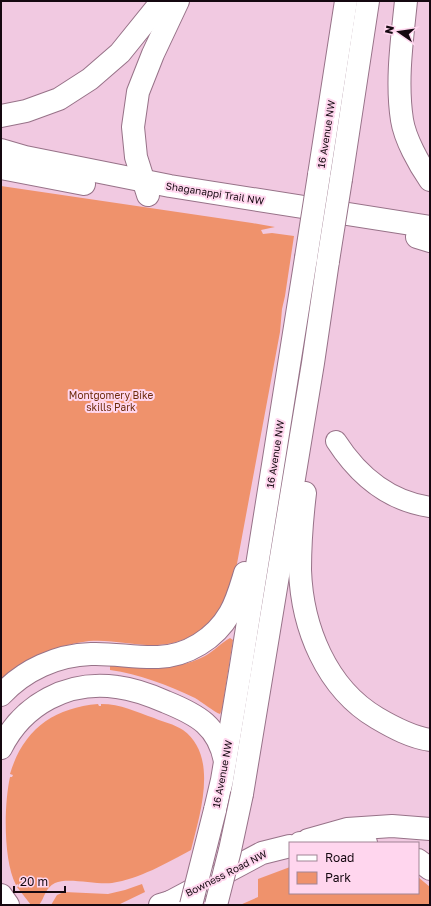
<svg xmlns="http://www.w3.org/2000/svg" width="431" height="906" viewBox="0 0 431 906" font-family="'Golos Text',sans-serif">
	<style>
		.green { fill: #ef926c }
		.lines { fill: none; stroke-linecap: round; stroke-linejoin: round }
		.minor-casing { stroke: #977288; stroke-width: 22 }
		.major-casing { stroke: #977288; stroke-width: 24 }
		.highway-casing { stroke: #977288; stroke-width: 24 }
		.minor { stroke: #fff; stroke-width: 20 }
		.major { stroke: #fff; stroke-width: 22 }
		.highway { stroke: #fff; stroke-width: 22 }
		.highway-bridge-casing { stroke: #977288; stroke-width: 24; stroke-linecap: butt }
		.highway-bridge { stroke: #fff; stroke-width: 22 }
		.labels { text-anchor: middle; stroke-width: 4; stroke-linejoin: round; paint-order: stroke }
		.street-label { font-size: 10px; fill: #150810; stroke: #ffd6ee }
		.park-label { font-size: 10px; fill: #6d2c0d; stroke: #ffd6ee }
	</style>
	<rect width="100%" height="100%" fill="#f1c9e1"/>
	<g class="green">
		<path d="M1,186l251,37 23,4 -14,3 2,4 9,-1 22,3 -9,60 -3,13 -2,23 -44,237c-3,14 -11,35 -19,47 -2,3 -6,6 -9,8 -15,13 -30,20 -50,21 -23,1 -46,-6 -69,-4 -33,4 -63,17 -88,38z"/>
		<path d="M230,638l3,2 -11,70 -2,4c-6,-2 -18,-12 -25,-16 -27,-13 -56,-24 -85,-28v-5c33,2 65,7 95,-9 9,-5 16,-13 25,-18z"/>
		<path d="M98,704l1,2h2v-2c20,0 35,8 53,14 9,4 20,6 29,12 36,26 17,84 8,120 -24,13 -52,29 -79,33 -16,2 -44,-6 -57,0 -10,5 -10,14 -16,22h-8l-14,-18 2,-1 -1,-2 -2,1c-13,-25 -12,-81 -6,-108h2l1,-2 -3,-1c13,-44 43,-66 88,-70z"/>
		<polygon points="290,867 290,893 418,893 418,877 430,887 430,905 240,905 258,897 258,879"/>
		<polygon points="142,884 145,892 118,905 51,905 57,895 64,892 108,894 125,890"/>
	</g>
	<g class="lines">
		<g class="minor-casing">
			<path id="minor" d="M336,441c22,34 52,60 94,66"/>
		</g>
		<g class="major-casing">
			<g id="major">
				<polyline points="1,150 25,157 170,186 430,227"/>
				<polyline points="1,168 84,184"/>
				<polyline points="308,840 347,829 392,826 430,829"/>
				<polyline points="170,902 262,853 290,846"/>
			</g>
		</g>
		<g class="highway-casing">
			<g id="highway">
				<path d="M406,1c-4,39 -10,80 -4,119 3,19 17,44 28,60"/>
				<polyline points="1,116 26,111 59,99 90,79 120,53 162,1"/>
				<polyline points="319,175 346,1"/>
				<polyline points="341,179 368,1"/>
				<polyline points="148,195 136,157 133,127 138,92 153,54 178,1"/>
				<polyline points="417,237 430,241"/>
				<path d="M305,493c-3,25 -5,52 -5,77 2,57 26,118 77,148 17,10 34,19 53,22"/>
				<path d="M1,695c23,-25 56,-40 90,-41 22,-1 44,4 67,3 29,-1 57,-18 72,-44 7,-12 11,-27 15,-40"/>
				<path d="M1,748c22,-44 67,-68 116,-61 17,2 33,8 49,15 32,13 52,24 59,59"/>
				<polyline points="242,794 313,363 328,261"/>
				<polyline points="215,810 222,780 240,672 306,258"/>
				<polyline points="300,843 366,843"/>
				<polyline points="418,860 430,869"/>
				<polyline points="1,895 8,905"/>
				<polyline points="160,905 170,902"/>
			</g>
		</g>
		<use href="#minor" class="minor"/>
		<use href="#major" class="major"/>
		<use href="#highway" class="highway"/>
		<g class="highway-bridge-casing">
			<g id="highway-bridge">
				<polyline points="306,258 319,175"/>
				<polyline points="328,261 341,179"/>
				<polyline points="191,905 215,810"/>
				<polyline points="216,905 230,850 242,794"/>
			</g>
		</g>
		<use href="#highway-bridge" class="highway-bridge"/>
	</g>
	<g class="labels">
		<g class="street-label">
			<text transform="translate(326 134) rotate(-81)" y="4">16 Avenue NW</text>
			<text transform="translate(215 193) rotate(9)" y="4">Shaganappi Trail NW</text>
			<text transform="translate(275 454) rotate(-81)" y="4">16 Avenue NW</text>
			<text transform="translate(222 774) rotate(-79)" y="4">16 Avenue NW</text>
			<text transform="translate(226 873) rotate(-27)" y="4">Bowness Road NW</text>
		</g>
		<g class="park-label">
			<text x="111" y="399">Montgomery Bike<tspan x="111" dy="12">skills Park</tspan></text>
		</g>
	</g>
	<rect width="431" height="906" fill="none" stroke="#150810" stroke-width="4"/>
	<rect x="289" y="842" width="130" height="52" fill="#ffd6ee" stroke="#a18495"/>
	<rect x="297" y="855" width="20" height="6" fill="#ffffff" stroke="#a18495"/>
	<text x="325" y="862" font-size="12" fill="#150810">Road</text>
	<rect x="297" y="872" width="20" height="12" fill="#ef926c" stroke="#a18495"/>
	<text x="325" y="882" font-size="12" fill="#150810">Park</text>
	<g transform="translate(399 32) rotate(283)" stroke="#ffd6ee" stroke-width="3" paint-order="stroke">
	<path d="M0-3L7 15L0 10L-7 15Z" fill="#150810"/>
	<text y="-6" font-size="11" font-weight="bold" text-anchor="middle" fill="#150810">N</text>
	</g>
	<path d="M14 886v6h51v-6" fill="none" stroke="#150810" stroke-width="2"/>
	<text x="20" y="886" font-size="12" fill="#150810" stroke="#ffd6ee" stroke-width="3" paint-order="stroke">20 m</text>
</svg>
